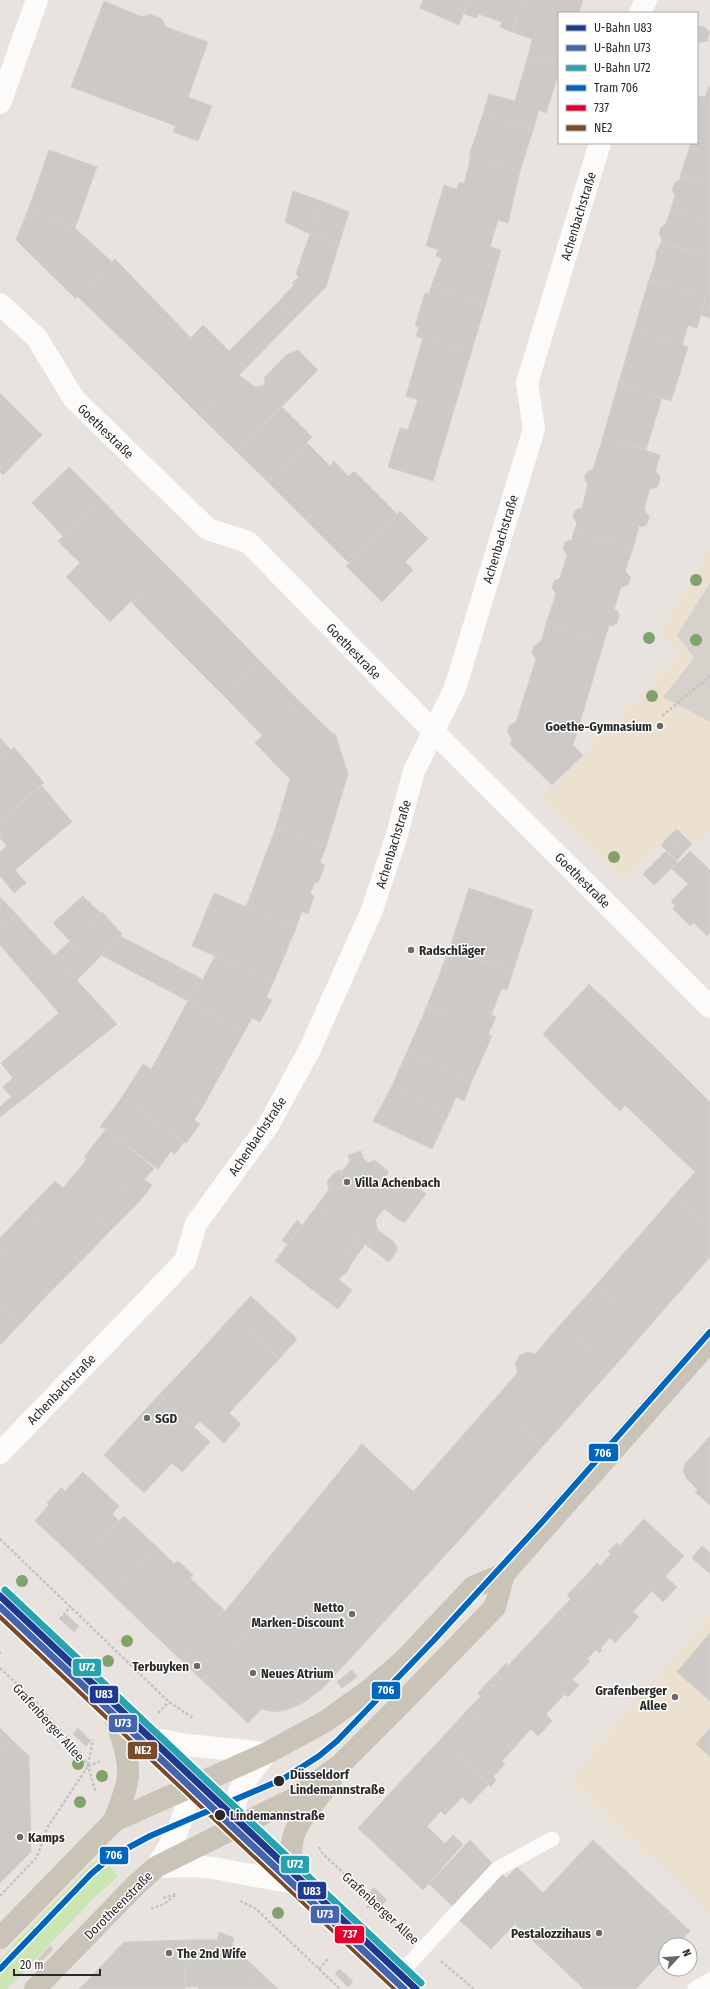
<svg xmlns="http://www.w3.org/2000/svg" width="710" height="1989" viewBox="0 0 710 1989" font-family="'Fira Sans Condensed',sans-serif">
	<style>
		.education { fill: #ece1d1 }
		.green { fill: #cce6b3 }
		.plaza { fill: #d7d1cc }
		.building { fill: #cdc9c5; stroke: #d3cfca }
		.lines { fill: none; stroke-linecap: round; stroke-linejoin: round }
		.path { stroke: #c4c4c3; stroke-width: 2.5; stroke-dasharray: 3 2; stroke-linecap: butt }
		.lane { stroke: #fcfbfa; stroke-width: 15 }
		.street { stroke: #fcfbfa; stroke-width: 22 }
		.secondary { stroke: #fcfbfa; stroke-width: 22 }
		.primary { stroke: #cac4b8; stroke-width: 22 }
		.bus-1-casing { stroke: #fff; stroke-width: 9 }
		.bus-2-casing { stroke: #fff; stroke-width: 9 }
		.bus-1 { stroke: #e4002b; stroke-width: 6 }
		.bus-2 { stroke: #7a4b2a; stroke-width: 6 }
		.tram-1-casing { stroke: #fff; stroke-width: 9 }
		.tram-1 { stroke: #0065bd; stroke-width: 6 }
		.metro-1-casing { stroke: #fff; stroke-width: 10 }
		.metro-2-casing { stroke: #fff; stroke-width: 10 }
		.metro-3-casing { stroke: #fff; stroke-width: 10 }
		.metro-1 { stroke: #1d3a8f; stroke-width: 7 }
		.metro-2 { stroke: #4465ad; stroke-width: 7 }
		.metro-3 { stroke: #26a3ae; stroke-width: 7 }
		.tree { fill: #81a26e }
		.poi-dot { fill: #6c6a68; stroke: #fff; stroke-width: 1.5 }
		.stop-dot { fill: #292929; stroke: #fff; stroke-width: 1.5 }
		.labels { text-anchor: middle; stroke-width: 3; stroke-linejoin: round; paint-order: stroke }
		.street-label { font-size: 13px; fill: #292929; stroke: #fff }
		.poi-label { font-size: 13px; font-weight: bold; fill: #292929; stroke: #fff; text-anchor: start }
		.stop-label { font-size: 13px; font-weight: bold; fill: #292929; stroke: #fff; text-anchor: start }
		.line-badge { stroke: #fff; stroke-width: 1.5 }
		.badge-label { font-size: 11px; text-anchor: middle; font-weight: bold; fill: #fff }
	</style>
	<rect width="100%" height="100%" fill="#e8e3de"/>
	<g class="education">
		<polygon points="710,548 710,830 694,846 676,829 624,881 540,797 680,655 660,633"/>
		<polygon points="710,1615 710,1914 569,1779"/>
	</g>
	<polygon class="green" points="104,1858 118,1877 97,1895 7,1989 0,1989 0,1959 92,1863"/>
	<polygon class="plaza" points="710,583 710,722 663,697 694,658 677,635"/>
	<g class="building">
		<polygon points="423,0 469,0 459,25 420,8"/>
		<polygon points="469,0 524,0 512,32 500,27 502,22 478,14 477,18 464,14"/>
		<polygon points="524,0 583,0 579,13 559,13 559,65 528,56 532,39 512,32"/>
		<polygon points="104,1 142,17 150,14 162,19 166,27 208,42 188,97 212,106 198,141 173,132 176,126 71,87"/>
		<polygon points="702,26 710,32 707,41 697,43 697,27"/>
		<polygon points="528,56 559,65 559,72 546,113 539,110 533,130 483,114 489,94 515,101"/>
		<polygon points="709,86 710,87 710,143 697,139 697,100 698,96 705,97"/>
		<polygon points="483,114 533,130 520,171 469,156"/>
		<polygon points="697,139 710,143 710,185 680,176 691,143 697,143"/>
		<polygon points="49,150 97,167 75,228 28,210"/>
		<polygon points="471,156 520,171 508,223 498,220 490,247 501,250 486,303 431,287 442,258 436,256 438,249 426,246 444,185 457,189 459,182 464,184"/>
		<polygon points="680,176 710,185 710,221 671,209 675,196 672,190 675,182 680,180"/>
		<polygon points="293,191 321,201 310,234 285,222"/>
		<polygon points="321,201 349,212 339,244 310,234"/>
		<polygon points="671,209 710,221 710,257 661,243 662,239 659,234 661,227 666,224"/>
		<polygon points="28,210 75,228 112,262 76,299 16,240"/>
		<polygon points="310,234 339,244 326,287 294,319 278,302 294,285 292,283 299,277 296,274"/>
		<polygon points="661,243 710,257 710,299 649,280 656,259 656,252"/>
		<polygon points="115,259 191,338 157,373 78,297"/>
		<polygon points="649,280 706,298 697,328 688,325 682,345 634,330"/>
		<polygon points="431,287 486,303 471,353 416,336 419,327 415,326 425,293 429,294"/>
		<polygon points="706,298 710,299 710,318 701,315"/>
		<polygon points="278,302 294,319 246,368 229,351"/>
		<polygon points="203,325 246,368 200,416 157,373"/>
		<polygon points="634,330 688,347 671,401 618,385"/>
		<polygon points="423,338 471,353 454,410 406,396"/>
		<polygon points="298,350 318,370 237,452 200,416 239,375 255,387 265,385 264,378 286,355"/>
		<polygon points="618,385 662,398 646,450 603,437"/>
		<polygon points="0,393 42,435 3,475 0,472"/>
		<polygon points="418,399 454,410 433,481 388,467 400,428 408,430"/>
		<polygon points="282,407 312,437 268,482 237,452"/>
		<polygon points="603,437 660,455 655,473 658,473 660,478 658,486 653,489 650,488 644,510 649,516 647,524 642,527 639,526 633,548 574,531 577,523 573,517 575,510 582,508 588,484 585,479 585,475 587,472 593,469"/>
		<polygon points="307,443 330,466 334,461 349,477 306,520 268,482"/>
		<polygon points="69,467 101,499 63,536 32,503"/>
		<polygon points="354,471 397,514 349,563 306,520"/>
		<polygon points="101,499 134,533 78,589 66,577 80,563 58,541"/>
		<polygon points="400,511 428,539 405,562 413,570 382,602 346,566"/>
		<polygon points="574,531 633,548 625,571 631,577 628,585 621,587 614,610 617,610 619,615 617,623 612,626 609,625 604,642 546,624 556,594 552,588 554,581 560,578 567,555 563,550 565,542 572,540"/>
		<polygon points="134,533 167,566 110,622 78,589"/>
		<polygon points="167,566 230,630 194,666 131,602"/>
		<polygon points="546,624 604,642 573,745 583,755 552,785 510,744 512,739 507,731 510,725 516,722 536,659 532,653 533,647 541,641"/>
		<polygon points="230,630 259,660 223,695 194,666"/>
		<polygon points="259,660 299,701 263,736 223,695"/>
		<polygon points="299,701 330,731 285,774 255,743"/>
		<polygon points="330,731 333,734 335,733 348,774 326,847 276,827 290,779 285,774"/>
		<polygon points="0,738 11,750 0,759"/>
		<polygon points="14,747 44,783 0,821 0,759"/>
		<polygon points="42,786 72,822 15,870 26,883 14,893 0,876 0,852 7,846 0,838 0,821"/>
		<polygon points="276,827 326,847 320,863 325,865 318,883 315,882 310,894 314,896 308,914 302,911 296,928 246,907"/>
		<polygon points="677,829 692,844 684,852 669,836"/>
		<polygon points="669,836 684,852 677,860 661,845"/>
		<polygon points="666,851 678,862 654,885 643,874"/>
		<polygon points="690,851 706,866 688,884 672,869"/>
		<polygon points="706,866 710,870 710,933 707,936 694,923 690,926 673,909 675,906 671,901"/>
		<polygon points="469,888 533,910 513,971 449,950"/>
		<polygon points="214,893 296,928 274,981 192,946"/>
		<polygon points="83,896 100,913 70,941 53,923"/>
		<polygon points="0,897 17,915 0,930"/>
		<polygon points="102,912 122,934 91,966 70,941"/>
		<polygon points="17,915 117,1024 27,1096 1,1063 59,1013 0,945 0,930"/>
		<polygon points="120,936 202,979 200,985 196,983 188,1001 101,955"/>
		<polygon points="70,941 91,966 77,980 54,956"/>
		<polygon points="449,950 513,971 507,990 502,988 491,1015 496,1017 488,1035 427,1006"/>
		<polygon points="215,956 274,981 266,997 272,1000 260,1022 252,1018 244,1032 188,1001 196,983 200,985"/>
		<polygon points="589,984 630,1023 581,1073 543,1034"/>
		<polygon points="188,1001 244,1032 203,1106 151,1070"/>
		<polygon points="427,1006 492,1036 472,1081 407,1052"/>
		<polygon points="630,1023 697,1089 654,1133 625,1105 620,1111 581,1073"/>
		<polygon points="407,1052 472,1081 464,1101 456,1097 449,1113 392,1086"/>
		<polygon points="143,1064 203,1106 194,1120 200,1124 186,1143 122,1097"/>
		<polygon points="13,1078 27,1096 17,1104 3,1087"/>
		<polygon points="392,1086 449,1113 432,1149 373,1121"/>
		<polygon points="697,1089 710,1102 710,1228 674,1196 695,1172 654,1133"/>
		<polygon points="11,1097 17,1104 0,1117 0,1107"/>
		<polygon points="122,1097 184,1142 175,1154 171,1151 158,1169 106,1129 100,1127"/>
		<polygon points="106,1129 154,1168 144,1180 152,1185 140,1201 84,1157"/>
		<polygon points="361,1151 363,1158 356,1153 350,1161 348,1155"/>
		<polygon points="356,1153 369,1163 374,1160 387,1170 388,1173 385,1179 402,1192 387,1211 384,1209 375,1220 378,1230 366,1245 316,1207"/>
		<polygon points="87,1159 140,1201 111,1230 63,1188"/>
		<polygon points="339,1170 343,1171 329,1190 327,1183 328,1180 333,1174"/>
		<polygon points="404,1177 426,1194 405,1222 402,1222 387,1211 402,1192 396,1188"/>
		<polygon points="55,1181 111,1230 81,1261 27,1210"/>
		<polygon points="674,1196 710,1228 710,1257 646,1330 596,1285"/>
		<polygon points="316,1207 359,1239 332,1274 342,1282 327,1301 275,1261"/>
		<polygon points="27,1210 81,1261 49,1293 0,1245 0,1238"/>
		<polygon points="297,1220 302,1225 287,1244 282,1240"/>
		<polygon points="378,1230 394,1242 397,1247 397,1251 389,1262 366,1245"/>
		<polygon points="359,1239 365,1244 351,1264 347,1272 338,1279 332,1274"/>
		<polygon points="0,1245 49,1293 20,1324 0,1305"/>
		<polygon points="342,1282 352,1290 338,1309 327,1301"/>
		<polygon points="596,1285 646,1330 612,1369 561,1324"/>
		<polygon points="251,1296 297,1339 279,1359 232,1316"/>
		<polygon points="0,1305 20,1324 0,1345"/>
		<polygon points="232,1316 279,1359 243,1398 197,1355"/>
		<polygon points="561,1324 612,1369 543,1446 493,1401 518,1372 515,1364 520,1355 527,1352 535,1354"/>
		<polygon points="197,1355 243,1398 229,1413 241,1424 224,1443 200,1421 194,1427 159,1395"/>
		<polygon points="159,1395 210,1442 182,1472 131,1425"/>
		<polygon points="493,1401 543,1446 462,1537 412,1493"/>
		<polygon points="131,1425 172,1463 144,1493 104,1455"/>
		<polygon points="710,1436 710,1505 695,1492 698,1490 687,1479 683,1471 685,1464"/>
		<polygon points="362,1444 462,1537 323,1688 303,1703 289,1709 276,1712 261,1709 303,1665 259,1623 248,1634 225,1611"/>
		<polygon points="83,1472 119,1506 112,1514 119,1521 80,1563 35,1521 49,1505 47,1503 61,1488 65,1491"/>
		<polygon points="124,1516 157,1547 112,1594 80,1563"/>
		<polygon points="644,1519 684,1556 652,1591 608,1551 617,1543 619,1546"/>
		<polygon points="702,1546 710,1553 710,1574 692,1558"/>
		<polygon points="157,1547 174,1564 178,1561 193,1575 145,1626 112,1594"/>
		<polygon points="611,1554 652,1591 633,1612 639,1617 626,1631 620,1627 600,1649 559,1611 571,1599 567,1595 576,1586 579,1589 592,1575 589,1572 597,1563 600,1566"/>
		<polygon points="589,1572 592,1575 579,1589 576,1586"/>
		<polygon points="665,1576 677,1587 663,1602 652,1591"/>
		<polygon points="190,1578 225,1611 180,1659 145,1626"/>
		<polygon points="225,1611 248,1634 203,1681 180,1659"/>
		<polygon points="559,1611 602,1650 599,1653 596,1650 587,1659 590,1661 573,1679 572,1680 570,1678 559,1689 520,1653"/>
		<polygon points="66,1614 79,1626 74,1632 60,1619"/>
		<polygon points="259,1623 303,1665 248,1723 203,1681"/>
		<polygon points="620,1627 626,1631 615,1643 610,1638"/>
		<polygon points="710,1633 710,1701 677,1672"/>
		<polygon points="520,1653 565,1694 546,1714 552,1721 538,1736 531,1729 513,1749 469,1708 481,1696 478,1693 487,1683 494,1687 501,1680 497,1673 506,1663 508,1666"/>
		<polygon points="352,1670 357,1677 342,1688 337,1682"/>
		<polygon points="497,1673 501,1680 494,1687 487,1683"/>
		<polygon points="570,1678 579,1685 568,1697 559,1689"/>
		<polygon points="469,1708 513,1749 502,1761 505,1764 493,1777 496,1780 491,1787 440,1740"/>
		<polygon points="0,1728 13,1741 0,1755"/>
		<polygon points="78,1728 91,1741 86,1746 73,1734"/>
		<polygon points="710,1728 710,1757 696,1744"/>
		<polygon points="440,1740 488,1785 470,1804 462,1797 445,1815 405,1777"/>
		<polygon points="13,1741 29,1756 31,1852 7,1876 0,1869 0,1755"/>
		<polygon points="405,1777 441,1811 427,1826 445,1844 453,1835 463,1844 423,1890 358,1828"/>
		<polygon points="470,1840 506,1878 517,1867 543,1893 593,1840 690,1931 677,1945 666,1945 666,1957 636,1989 584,1989 515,1924 491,1949 459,1920 463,1916 429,1884"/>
		<polygon points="0,1869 7,1876 0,1883"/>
		<polygon points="374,1887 387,1900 382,1905 369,1893"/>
		<polygon points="219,1932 234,1938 232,1946 260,1972 244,1989 200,1989 197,1987 185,1987 185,1965 189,1960 189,1940 217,1940"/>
		<polygon points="189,1940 189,1960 185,1965 185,1989 93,1989 86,1982 124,1942"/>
		<polygon points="50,1946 53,1949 41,1962 38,1959"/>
		<polygon points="339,1969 353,1981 348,1987 335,1974"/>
		<polygon points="260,1972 278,1989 244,1989"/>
		<polygon points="86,1982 93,1989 79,1989"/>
	</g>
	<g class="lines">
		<g class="path">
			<polyline points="662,716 710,676"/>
			<polyline points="0,1539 169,1702 193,1718"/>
			<polyline points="60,1619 71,1606"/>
			<polyline points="0,1653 1,1653"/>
			<polyline points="0,1668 35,1701 79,1752 88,1766 96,1793"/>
			<polyline points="158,1713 169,1702"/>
			<polyline points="88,1766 101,1761"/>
			<path d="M319,1847l4,7c29,26 55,55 84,81"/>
			<polyline points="0,1896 37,1857 47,1828 88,1766 93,1739"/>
			<polyline points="163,1898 176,1894"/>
			<polyline points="240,1901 256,1909 340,1989"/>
			<polyline points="367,1908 372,1902"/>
			<polyline points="151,1909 164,1904 177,1894"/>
			<polyline points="441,1961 474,1989"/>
			<polyline points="319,1969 329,1958"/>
		</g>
		<g class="lane">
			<polyline points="396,1978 497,1869 552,1839"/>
			<polyline points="695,1989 710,1980"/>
		</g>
		<g class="street">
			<polyline points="640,13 646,0"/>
			<polyline points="0,103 37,0"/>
			<polyline points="0,304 37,338 74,399 208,529 248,542 433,731 710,1007"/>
			<polyline points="0,1453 185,1261 196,1224 269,1124 310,1049 372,910 396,838 414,771 455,688 534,429 527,383 600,143"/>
		</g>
		<g class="secondary">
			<polyline points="0,1605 408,1989"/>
			<polyline points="137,1735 186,1745 267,1753"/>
			<path d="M235,1827c-6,-31 13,-52 32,-74"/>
			<polyline points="156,1867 192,1866 213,1868 294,1883"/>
			<path d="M156,1867c21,-31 27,-45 35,-81"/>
		</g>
		<g class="primary">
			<path d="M114,1821c5,-15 13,-30 14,-46 1,-21 -8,-41 -14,-61"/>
			<path d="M296,1884c-15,-55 7,-63 35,-104"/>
			<polyline points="0,1938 114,1821 267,1753 326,1721 368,1691 404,1660 473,1587 504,1574"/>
			<polyline points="35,1989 135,1886 156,1867 295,1798 341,1764 397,1708 495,1607 504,1574 710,1341"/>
		</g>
		<g class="bus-1-casing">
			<polyline id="bus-1" points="0,1605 408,1989"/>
		</g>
		<g class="bus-2-casing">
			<polyline id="bus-2" points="0,1616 396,1989"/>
		</g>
		<use href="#bus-1" class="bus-1"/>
		<use href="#bus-2" class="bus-2"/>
		<g class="tram-1-casing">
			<polyline id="tram-1" points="0,1969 91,1874 111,1857 150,1836 283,1779 319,1756 337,1741 434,1640 543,1521 710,1332"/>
		</g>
		<use href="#tram-1" class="tram-1"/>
		<g class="metro-1-casing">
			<polyline id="metro-1" points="0,1596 416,1989"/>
		</g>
		<g class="metro-2-casing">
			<polyline id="metro-2" points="0,1607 404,1989"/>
		</g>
		<g class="metro-3-casing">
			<polyline id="metro-3" points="5,1590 421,1983"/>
		</g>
		<use href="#metro-1" class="metro-1"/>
		<use href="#metro-2" class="metro-2"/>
		<use href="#metro-3" class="metro-3"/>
	</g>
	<g class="tree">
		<circle cx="696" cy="580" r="6"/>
		<circle cx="649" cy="638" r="6"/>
		<circle cx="696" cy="640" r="6"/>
		<circle cx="652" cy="696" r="6"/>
		<circle cx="614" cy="857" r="6"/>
		<circle cx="22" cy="1581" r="6"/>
		<circle cx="127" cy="1641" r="6"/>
		<circle cx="108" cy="1661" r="6"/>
		<circle cx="78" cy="1764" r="6"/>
		<circle cx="102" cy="1776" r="6"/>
		<circle cx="80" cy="1802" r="6"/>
		<circle cx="278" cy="1913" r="6"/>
	</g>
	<g class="poi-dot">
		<circle cx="660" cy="726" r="4"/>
		<circle cx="411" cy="950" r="4"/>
		<circle cx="347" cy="1182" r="4"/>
		<circle cx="147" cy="1418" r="4"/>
		<circle cx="352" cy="1614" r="4"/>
		<circle cx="197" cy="1666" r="4"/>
		<circle cx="253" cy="1673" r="4"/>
		<circle cx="675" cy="1697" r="4"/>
		<circle cx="20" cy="1837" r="4"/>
		<circle cx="599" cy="1933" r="4"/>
		<circle cx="169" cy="1953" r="4"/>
	</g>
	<g class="stop-dot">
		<circle cx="279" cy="1781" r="6"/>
		<circle cx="220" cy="1815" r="6"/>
	</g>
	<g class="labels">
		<g class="street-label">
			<text transform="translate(578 216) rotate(-73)" y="5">Achenbachstraße</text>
			<text transform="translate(106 431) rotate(44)" y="5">Goethestraße</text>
			<text transform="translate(500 539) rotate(-73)" y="5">Achenbachstraße</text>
			<text transform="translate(354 651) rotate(46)" y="5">Goethestraße</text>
			<text transform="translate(393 844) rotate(-73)" y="5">Achenbachstraße</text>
			<text transform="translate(583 880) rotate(45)" y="5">Goethestraße</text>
			<text transform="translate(257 1136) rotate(-56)" y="5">Achenbachstraße</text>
			<text transform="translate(61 1389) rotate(-46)" y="5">Achenbachstraße</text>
			<text transform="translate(49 1722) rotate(48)" y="5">Grafenberger Allee</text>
			<text transform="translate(118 1905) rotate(-45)" y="5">Dorotheenstraße</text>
			<text transform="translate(381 1908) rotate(43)" y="5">Grafenberger Allee</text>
		</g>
		<g class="poi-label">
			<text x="652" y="731" text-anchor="end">Goethe-Gymnasium</text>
			<text x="419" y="955">Radschläger</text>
			<text x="355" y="1187">Villa Achenbach</text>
			<text x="155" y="1423">SGD</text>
			<text x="344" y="1612" text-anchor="end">Netto<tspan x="344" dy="15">Marken-Discount</tspan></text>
			<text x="189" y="1671" text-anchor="end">Terbuyken</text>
			<text x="261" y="1678">Neues Atrium</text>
			<text x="667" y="1695" text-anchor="end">Grafenberger<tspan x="667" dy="15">Allee</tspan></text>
			<text x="28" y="1842">Kamps</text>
			<text x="591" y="1938" text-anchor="end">Pestalozzihaus</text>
			<text x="177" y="1958">The 2nd Wife</text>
		</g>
		<g class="stop-label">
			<text x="290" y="1779">Düsseldorf<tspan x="290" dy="15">Lindemannstraße</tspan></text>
			<text x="230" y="1820">Lindemannstraße</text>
		</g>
	</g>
	<g class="line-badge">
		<rect x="588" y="1443" width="31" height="19" rx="4" fill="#0065bd"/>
		<rect x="72" y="1658" width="30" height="19" rx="4" fill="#26a3ae"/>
		<rect x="371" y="1681" width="30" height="19" rx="4" fill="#0065bd"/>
		<rect x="89" y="1685" width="30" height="19" rx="4" fill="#1d3a8f"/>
		<rect x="108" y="1714" width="30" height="19" rx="4" fill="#4465ad"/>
		<rect x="127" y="1741" width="31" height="19" rx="4" fill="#7a4b2a"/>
		<rect x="99" y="1846" width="30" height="19" rx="4" fill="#0065bd"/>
		<rect x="280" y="1855" width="30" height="19" rx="4" fill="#26a3ae"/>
		<rect x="297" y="1881" width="30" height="19" rx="4" fill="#1d3a8f"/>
		<rect x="310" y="1905" width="30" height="19" rx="4" fill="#4465ad"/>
		<rect x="334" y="1925" width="31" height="19" rx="4" fill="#e4002b"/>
	</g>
	<g class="badge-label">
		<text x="603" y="1457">706</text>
		<text x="87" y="1671">U72</text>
		<text x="386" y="1694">706</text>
		<text x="104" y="1698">U83</text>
		<text x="123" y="1727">U73</text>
		<text x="143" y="1754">NE2</text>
		<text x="114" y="1859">706</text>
		<text x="295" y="1868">U72</text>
		<text x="312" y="1895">U83</text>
		<text x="325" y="1918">U73</text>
		<text x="350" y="1938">737</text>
	</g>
	<rect x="558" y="12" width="140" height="132" fill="#ffffff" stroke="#a9a9a9"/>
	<rect x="566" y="25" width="20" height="6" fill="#1d3a8f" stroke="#a9a9a9"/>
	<text x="594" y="32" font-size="12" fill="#292929">U-Bahn U83</text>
	<rect x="566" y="45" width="20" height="6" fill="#4465ad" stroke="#a9a9a9"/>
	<text x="594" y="52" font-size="12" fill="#292929">U-Bahn U73</text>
	<rect x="566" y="65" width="20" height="6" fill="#26a3ae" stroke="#a9a9a9"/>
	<text x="594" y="72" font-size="12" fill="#292929">U-Bahn U72</text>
	<rect x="566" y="85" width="20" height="6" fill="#0065bd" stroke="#a9a9a9"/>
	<text x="594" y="92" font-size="12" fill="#292929">Tram 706</text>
	<rect x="566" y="105" width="20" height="6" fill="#e4002b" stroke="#a9a9a9"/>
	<text x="594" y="112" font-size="12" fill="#292929">737</text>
	<rect x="566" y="125" width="20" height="6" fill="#7a4b2a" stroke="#a9a9a9"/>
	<text x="594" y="132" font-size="12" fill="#292929">NE2</text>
	<g transform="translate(678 1957) rotate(64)"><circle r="19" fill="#ffffff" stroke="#a9a9a9"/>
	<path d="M0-3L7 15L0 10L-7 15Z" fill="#6c6a68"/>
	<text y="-6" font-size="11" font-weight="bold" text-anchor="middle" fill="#292929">N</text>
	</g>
	<path d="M14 1969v6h86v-6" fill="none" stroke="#292929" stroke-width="2"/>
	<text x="20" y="1969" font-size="12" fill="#292929" stroke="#ffffff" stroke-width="3" paint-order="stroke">20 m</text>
</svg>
